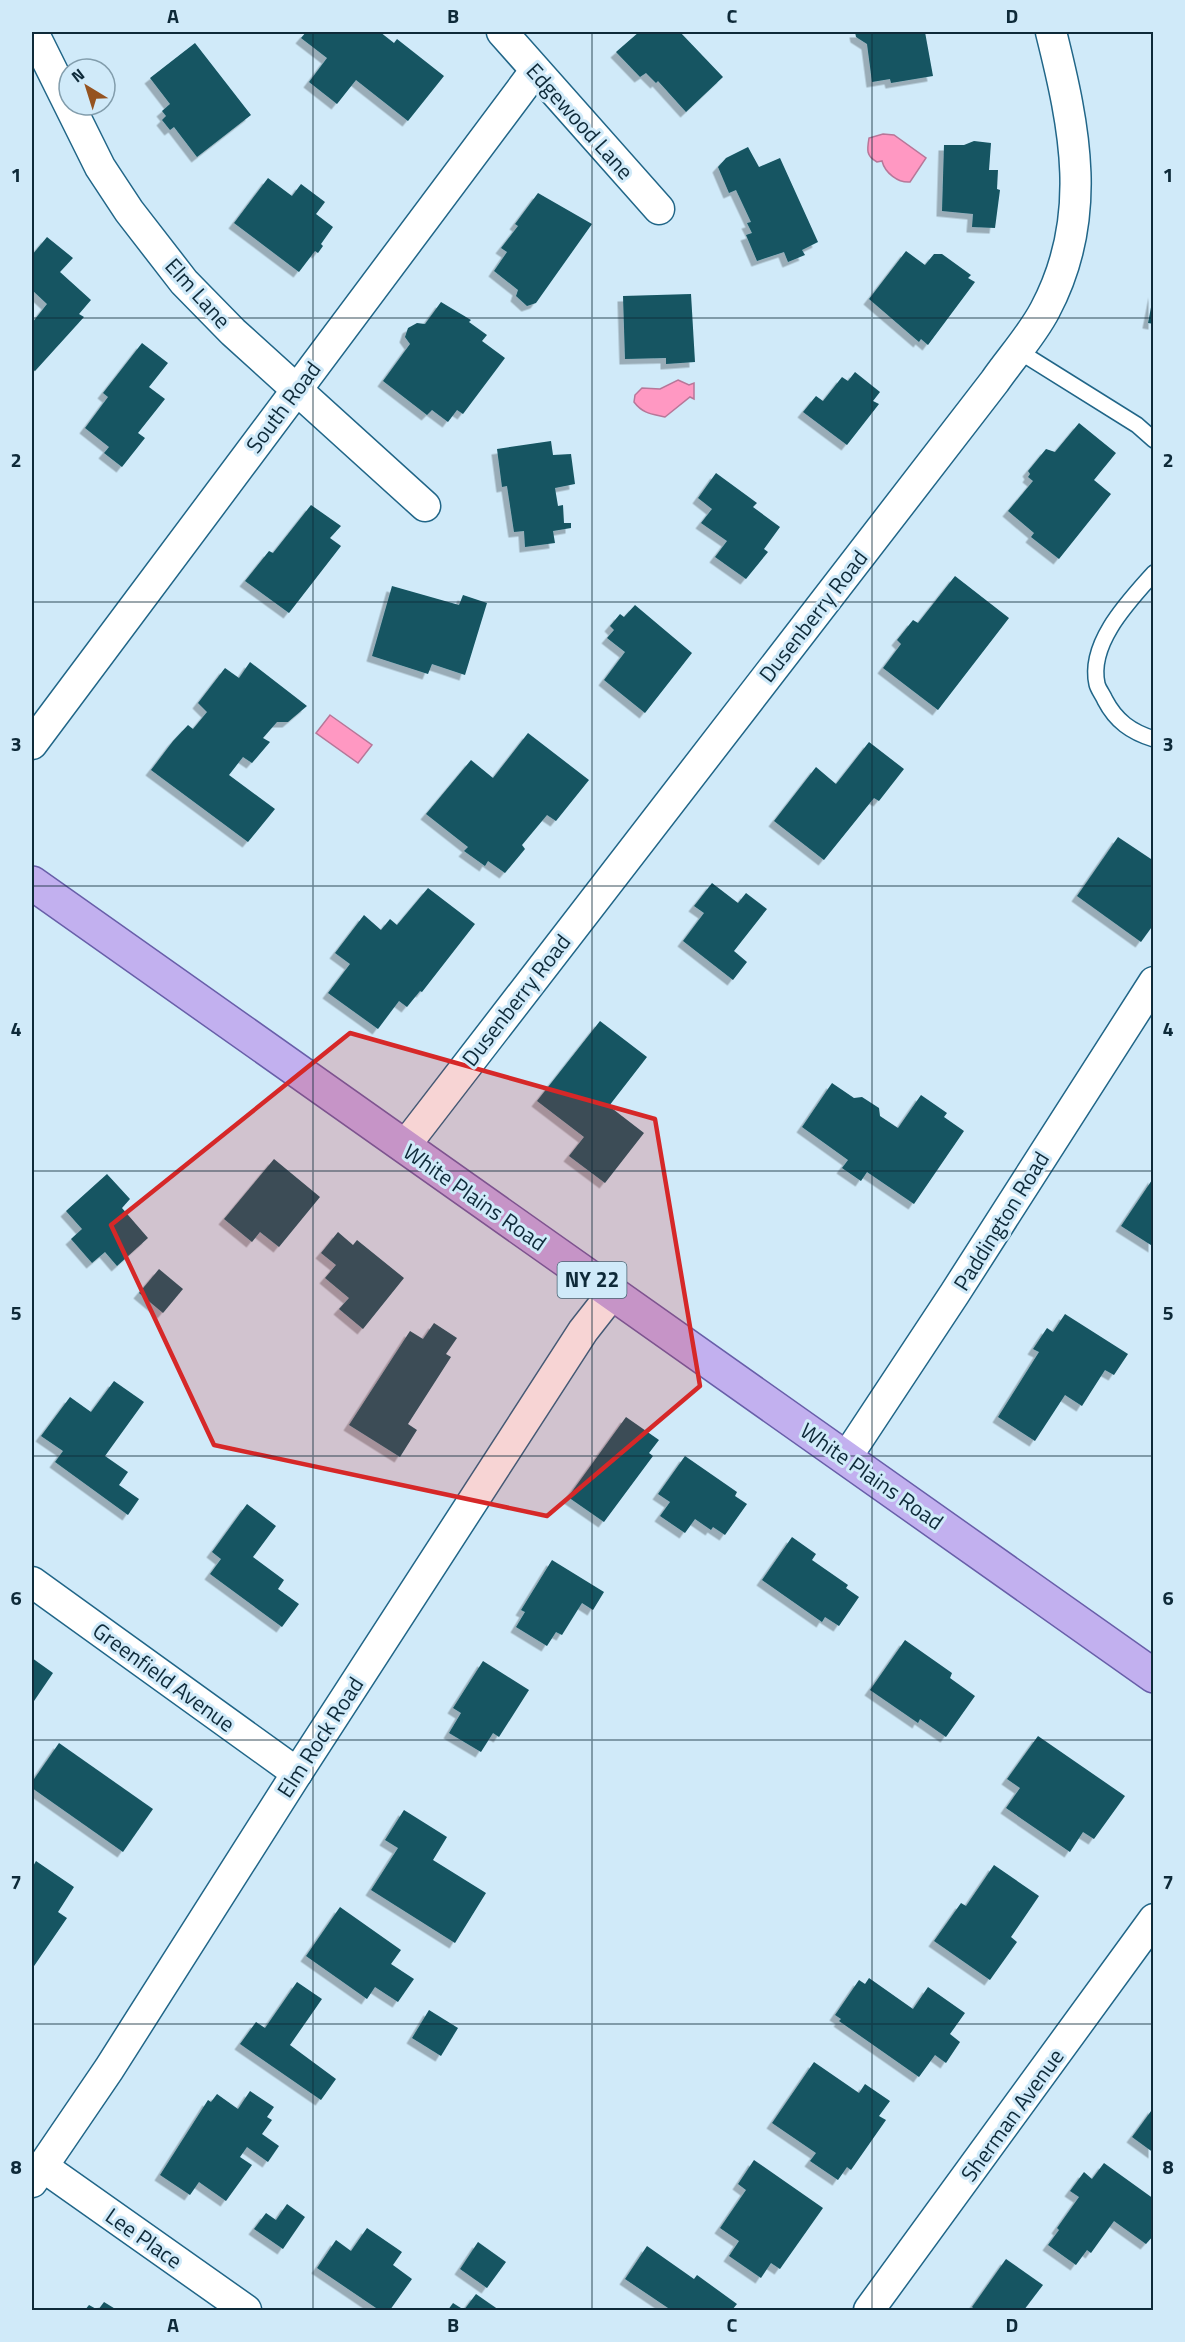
<svg xmlns="http://www.w3.org/2000/svg" width="1185" height="2342" viewBox="0 0 1185 2342" font-family="'Titillium Web',sans-serif">
	<style>
		.water { fill: #ff98c2; stroke: #b77799; stroke-width: 1.5 }
		.building { fill: #145562; filter: url(#shadow) }
		.lines { fill: none; stroke-linecap: round; stroke-linejoin: round }
		.lane-casing { stroke: #216688; stroke-width: 18 }
		.street-casing { stroke: #216688; stroke-width: 33 }
		.primary-casing { stroke: #685fa9; stroke-width: 36 }
		.lane { stroke: #fff; stroke-width: 15 }
		.street { stroke: #fff; stroke-width: 30 }
		.primary { stroke: #c2b0ef; stroke-width: 33 }
		.marked { fill: #d62828; fill-opacity: 0.2; stroke: #d62828; stroke-width: 4.5; stroke-linejoin: round }
		.grid { fill: none; stroke: #0e2a39; stroke-width: 1.5; stroke-opacity: 0.55 }
		.labels { text-anchor: middle; stroke-width: 6; stroke-linejoin: round; paint-order: stroke }
		.shield { fill: #d0eaf9; stroke: #486473; stroke-width: 1.5 }
		.shield-label { font-size: 21px; font-weight: bold; fill: #0e2a39 }
		.street-label { font-size: 22px; fill: #0e2a39; stroke: #d0eaf9 }
		.neatline { fill: none; stroke: #0e2a39; stroke-width: 2 }
		.grid-label { font-size: 20px; text-anchor: middle; font-weight: bold; fill: #0e2a39 }
	</style>
	<defs>
		<filter id="shadow"><feDropShadow dx="-5.5" dy="5.5" stdDeviation="0" flood-color="#0004"/></filter>
	</defs>
	<rect width="100%" height="100%" fill="#d0eaf9"/>
	<g class="water">
		<path d="M883,134l11,1 32,23 -16,24c-12,1 -25,-9 -28,-21l-5,1c-11,-6 -10,-12 -8,-24z"/>
		<path d="M678,380l11,5 5,-2v16l-4,-2 -25,20c-13,-3 -22,-3 -31,-15l1,-7 7,-7 18,1z"/>
		<polygon points="330,715 372,745 358,763 316,733"/>
	</g>
	<g class="building">
		<polygon points="306,32 380,32 394,43 397,39 444,76 408,121 356,80 337,104 309,82 327,58 301,38"/>
		<polygon points="639,32 680,32 723,77 686,112 658,81 656,83 646,73 640,77 616,52"/>
		<polygon points="855,32 925,32 933,76 891,83 890,79 872,82 867,44 856,37"/>
		<polygon points="195,43 251,115 197,157 174,127 170,130 162,120 166,116 162,111 170,104 150,78"/>
		<polygon points="974,141 991,143 989,170 998,170 997,189 1000,190 995,228 972,227 973,214 942,211 944,145 964,145"/>
		<polygon points="748,147 759,167 780,158 818,242 802,250 805,255 788,262 784,252 757,261 746,235 752,233 747,223 751,222 736,190 729,193 718,167 726,158"/>
		<polygon points="268,178 292,196 301,184 325,202 316,214 333,227 321,244 323,246 318,253 315,251 299,272 234,223"/>
		<polygon points="538,193 592,224 536,303 527,306 516,296 518,290 494,271 507,252 501,248 518,226 515,224"/>
		<polygon points="47,237 73,258 60,272 91,300 79,314 84,317 35,371 32,369 32,323 47,304 32,290 32,255"/>
		<polygon points="906,251 925,265 934,254 942,254 971,275 968,278 975,282 928,345 921,339 919,342 869,299"/>
		<polygon points="1154,292 1154,324 1148,323"/>
		<polygon points="691,294 695,362 666,364 666,358 625,359 623,296"/>
		<polygon points="441,302 471,320 469,322 487,335 482,341 505,358 463,414 457,410 448,422 432,410 427,415 383,381 410,344 405,337 408,328 417,323 425,324"/>
		<polygon points="142,343 168,363 149,387 165,399 138,433 145,438 122,467 104,453 109,447 85,428 108,397 103,393"/>
		<polygon points="855,372 880,392 873,401 879,404 847,445 803,412 816,396 823,401 842,377 848,381"/>
		<polygon points="1079,423 1116,453 1094,480 1111,494 1059,559 1031,537 1034,533 1008,511 1033,481 1028,477 1030,474 1028,471 1046,449 1055,452"/>
		<polygon points="551,441 553,455 571,454 575,484 555,488 558,506 563,505 564,523 571,523 571,528 553,531 555,543 525,547 524,531 514,532 507,486 502,487 497,449"/>
		<polygon points="716,473 757,503 753,507 780,527 764,549 768,552 746,579 715,557 727,541 701,523 712,509 698,498"/>
		<polygon points="311,505 341,526 330,538 341,546 289,613 245,581 269,551 273,553"/>
		<polygon points="955,576 1009,618 938,710 883,668 901,644 897,640 913,620 918,623"/>
		<polygon points="392,586 459,605 463,595 487,603 465,675 432,664 428,674 372,656"/>
		<polygon points="635,605 692,653 645,713 604,680 625,652 607,638 614,630 610,626 620,614 624,617"/>
		<polygon points="250,662 307,706 288,722 277,722 263,738 270,742 252,763 243,757 229,775 275,809 248,842 151,770 173,741 188,725 193,729 207,712 198,703 225,668 239,678"/>
		<polygon points="528,733 589,780 556,821 547,815 522,845 525,849 505,873 488,861 485,866 464,851 468,847 426,814 471,760 493,778"/>
		<polygon points="869,742 904,769 879,801 874,798 824,860 774,821 816,767 836,784"/>
		<polygon points="1118,837 1154,861 1154,924 1141,942 1077,896"/>
		<polygon points="712,883 738,903 746,893 767,909 734,951 747,962 733,980 683,941 704,913 694,906"/>
		<polygon points="428,888 475,924 422,992 420,991 407,1007 399,1001 378,1029 328,993 350,964 335,953 364,915 381,930 390,919 397,925"/>
		<polygon points="600,1021 647,1057 609,1106 644,1133 605,1183 569,1156 584,1137 537,1101"/>
		<polygon points="832,1083 854,1098 862,1097 879,1108 880,1116 898,1128 921,1095 947,1113 944,1117 964,1131 914,1204 867,1172 861,1181 842,1168 848,1160 802,1127"/>
		<polygon points="274,1159 320,1197 279,1247 260,1232 252,1242 224,1219"/>
		<polygon points="107,1174 130,1199 122,1208 148,1238 117,1266 105,1252 92,1263 71,1239 82,1229 66,1211"/>
		<polygon points="1154,1177 1154,1247 1121,1226"/>
		<polygon points="338,1232 353,1245 357,1240 404,1278 363,1329 339,1309 349,1298 325,1278 336,1265 321,1253"/>
		<polygon points="159,1269 183,1289 163,1313 139,1293"/>
		<polygon points="1065,1314 1128,1354 1114,1375 1105,1370 1082,1406 1065,1395 1035,1441 998,1417 1039,1352 1033,1349 1047,1328 1053,1332"/>
		<polygon points="434,1323 457,1338 446,1354 451,1357 408,1424 417,1430 400,1457 349,1425 410,1331 423,1339"/>
		<polygon points="114,1381 144,1402 105,1456 128,1472 119,1485 139,1499 128,1515 55,1462 63,1451 41,1436 70,1397 91,1412"/>
		<polygon points="626,1417 659,1440 649,1453 653,1456 604,1522 568,1497"/>
		<polygon points="685,1456 737,1492 735,1496 747,1504 725,1535 713,1527 711,1530 695,1519 685,1533 660,1516 670,1502 658,1494"/>
		<polygon points="247,1504 276,1526 253,1557 284,1580 278,1589 299,1604 282,1627 210,1574 221,1559 212,1552"/>
		<polygon points="792,1537 816,1554 812,1560 848,1585 846,1588 859,1597 839,1626 825,1617 822,1622 762,1580"/>
		<polygon points="552,1560 604,1592 593,1610 582,1603 562,1635 556,1632 547,1646 516,1627 525,1612 521,1610"/>
		<polygon points="905,1640 952,1673 950,1678 975,1696 946,1737 920,1719 918,1723 870,1690"/>
		<polygon points="32,1658 53,1673 32,1704"/>
		<polygon points="483,1661 529,1690 499,1737 493,1733 481,1752 449,1733 461,1713 453,1708"/>
		<polygon points="1038,1736 1125,1796 1094,1839 1083,1832 1070,1852 1006,1808 1020,1788 1007,1779"/>
		<polygon points="59,1743 153,1809 123,1852 32,1788 32,1782"/>
		<polygon points="404,1810 447,1837 433,1860 486,1893 455,1943 371,1890 398,1848 385,1840"/>
		<polygon points="36,1861 74,1887 58,1912 67,1918 32,1969 32,1868"/>
		<polygon points="994,1865 1039,1896 1011,1937 1017,1942 990,1980 934,1941 961,1903 966,1906"/>
		<polygon points="340,1907 401,1950 391,1964 414,1979 398,2002 375,1987 367,1999 306,1956"/>
		<polygon points="869,1978 913,2009 928,1987 965,2013 950,2034 960,2042 946,2063 935,2055 919,2077 839,2021 841,2019 835,2015 859,1980 865,1984"/>
		<polygon points="297,1982 322,1999 290,2045 336,2079 321,2100 240,2044 256,2022 265,2028"/>
		<polygon points="429,2010 458,2028 441,2056 412,2038"/>
		<polygon points="814,2062 859,2093 865,2084 890,2101 879,2116 886,2120 851,2170 847,2167 838,2180 810,2161 816,2153 772,2123"/>
		<polygon points="250,2091 274,2107 267,2117 272,2120 262,2134 279,2146 268,2162 247,2147 240,2157 252,2165 226,2201 199,2182 190,2195 160,2175 208,2100 211,2102 217,2094 238,2109"/>
		<polygon points="1154,2107 1154,2153 1132,2137"/>
		<polygon points="754,2160 823,2208 780,2269 771,2263 761,2278 729,2256 739,2241 720,2228 746,2190 738,2184"/>
		<polygon points="1104,2163 1154,2199 1154,2235 1146,2244 1114,2221 1091,2253 1087,2250 1076,2265 1048,2245 1059,2230 1057,2228 1079,2197 1070,2191 1084,2172 1092,2179"/>
		<polygon points="287,2204 305,2217 283,2249 254,2229 266,2213 276,2220"/>
		<polygon points="367,2228 402,2252 393,2265 412,2279 390,2310 379,2310 317,2268 336,2240 351,2251"/>
		<polygon points="478,2242 506,2262 487,2288 460,2269"/>
		<polygon points="647,2246 694,2279 697,2275 737,2304 732,2310 671,2310 625,2279"/>
		<polygon points="1006,2259 1043,2285 1024,2310 975,2310 972,2307"/>
		<polygon points="476,2294 499,2310 464,2310"/>
		<polygon points="104,2302 117,2310 85,2310 89,2305 98,2310"/>
		<polygon points="453,2303 464,2310 448,2310"/>
	</g>
	<g class="lines">
		<g class="lane-casing">
			<g id="lane">
				<polyline points="1017,350 1137,425 1154,440"/>
				<path d="M1154,573c-25,28 -66,70 -57,111 1,5 6,11 8,16 11,21 26,32 49,39"/>
			</g>
		</g>
		<g class="street-casing">
			<g id="street">
				<polyline points="33,32 100,167 129,211 184,282 233,332 425,506"/>
				<polyline points="502,32 659,209"/>
				<polyline points="32,744 535,71"/>
				<path d="M404,1147l591,-766c16,-23 37,-46 50,-71 49,-92 30,-182 6,-278"/>
				<polyline points="846,1458 955,1293 1154,982"/>
				<polyline points="32,1582 297,1773"/>
				<polyline points="42,2166 246,2310"/>
				<polyline points="32,2182 109,2069 297,1773 583,1331 612,1294"/>
				<polyline points="869,2310 1154,1919"/>
			</g>
		</g>
		<g class="primary-casing">
			<polyline id="primary" points="32,883 1154,1676"/>
		</g>
		<use href="#lane" class="lane"/>
		<use href="#street" class="street"/>
		<use href="#primary" class="primary"/>
	</g>
	<path class="marked" d="M350,1033l305,86 45,267 -153,130 -333,-71 -103,-220z"/>
	<path class="grid" d="M313,32v2278M592,32v2278M872,32v2278M32,318h1122M32,602h1122M32,886h1122M32,1171h1122M32,1456h1122M32,1740h1122M32,2024h1122"/>
	<g class="labels">
		<rect class="shield" x="557.5" y="1262" width="69" height="36" rx="4.5"/>
		<g class="shield-label">
			<text x="592" y="1287">NY 22</text>
		</g>
		<g class="street-label">
			<text transform="translate(580 121) rotate(48)" y="8">Edgewood Lane</text>
			<text transform="translate(198 293) rotate(48)" y="8">Elm Lane</text>
			<text transform="translate(283 407) rotate(-53)" y="8">South Road</text>
			<text transform="translate(813 616) rotate(-52)" y="8">Dusenberry Road</text>
			<text transform="translate(516 1000) rotate(-52)" y="8">Dusenberry Road</text>
			<text transform="translate(475 1197) rotate(35)" y="8">White Plains Road</text>
			<text transform="translate(1001 1221) rotate(-58)" y="8">Paddington Road</text>
			<text transform="translate(872 1476) rotate(35)" y="8">White Plains Road</text>
			<text transform="translate(164 1677) rotate(36)" y="8">Greenfield Avenue</text>
			<text transform="translate(320 1737) rotate(-57)" y="8">Elm Rock Road</text>
			<text transform="translate(1012 2115) rotate(-54)" y="8">Sherman Avenue</text>
			<text transform="translate(144 2238) rotate(35)" y="8">Lee Place</text>
		</g>
	</g>
	<rect width="1185" height="2342" fill="none" stroke="#d0eaf9" stroke-width="66"/>
	<g transform="translate(87 87) rotate(322)"><circle r="28" fill="#d0eaf9" stroke="#829dac" stroke-width="1.5"/>
	<path d="M0-4.5L10 22L0 15L-10 22Z" fill="#955320"/>
	<text y="-9" font-size="16" font-weight="bold" text-anchor="middle" fill="#0e2a39">N</text>
	</g>
	<rect x="33" y="33" width="1119" height="2276" class="neatline"/>
	<g class="grid-label">
		<text x="173" y="23">A</text>
		<text x="453" y="23">B</text>
		<text x="732" y="23">C</text>
		<text x="1012" y="23">D</text>
		<text x="16" y="182">1</text>
		<text x="1168" y="182">1</text>
		<text x="16" y="467">2</text>
		<text x="1168" y="467">2</text>
		<text x="16" y="751">3</text>
		<text x="1168" y="751">3</text>
		<text x="16" y="1036">4</text>
		<text x="1168" y="1036">4</text>
		<text x="16" y="1320">5</text>
		<text x="1168" y="1320">5</text>
		<text x="16" y="1605">6</text>
		<text x="1168" y="1605">6</text>
		<text x="16" y="1889">7</text>
		<text x="1168" y="1889">7</text>
		<text x="16" y="2174">8</text>
		<text x="1168" y="2174">8</text>
		<text x="173" y="2332">A</text>
		<text x="453" y="2332">B</text>
		<text x="732" y="2332">C</text>
		<text x="1012" y="2332">D</text>
	</g>
</svg>
